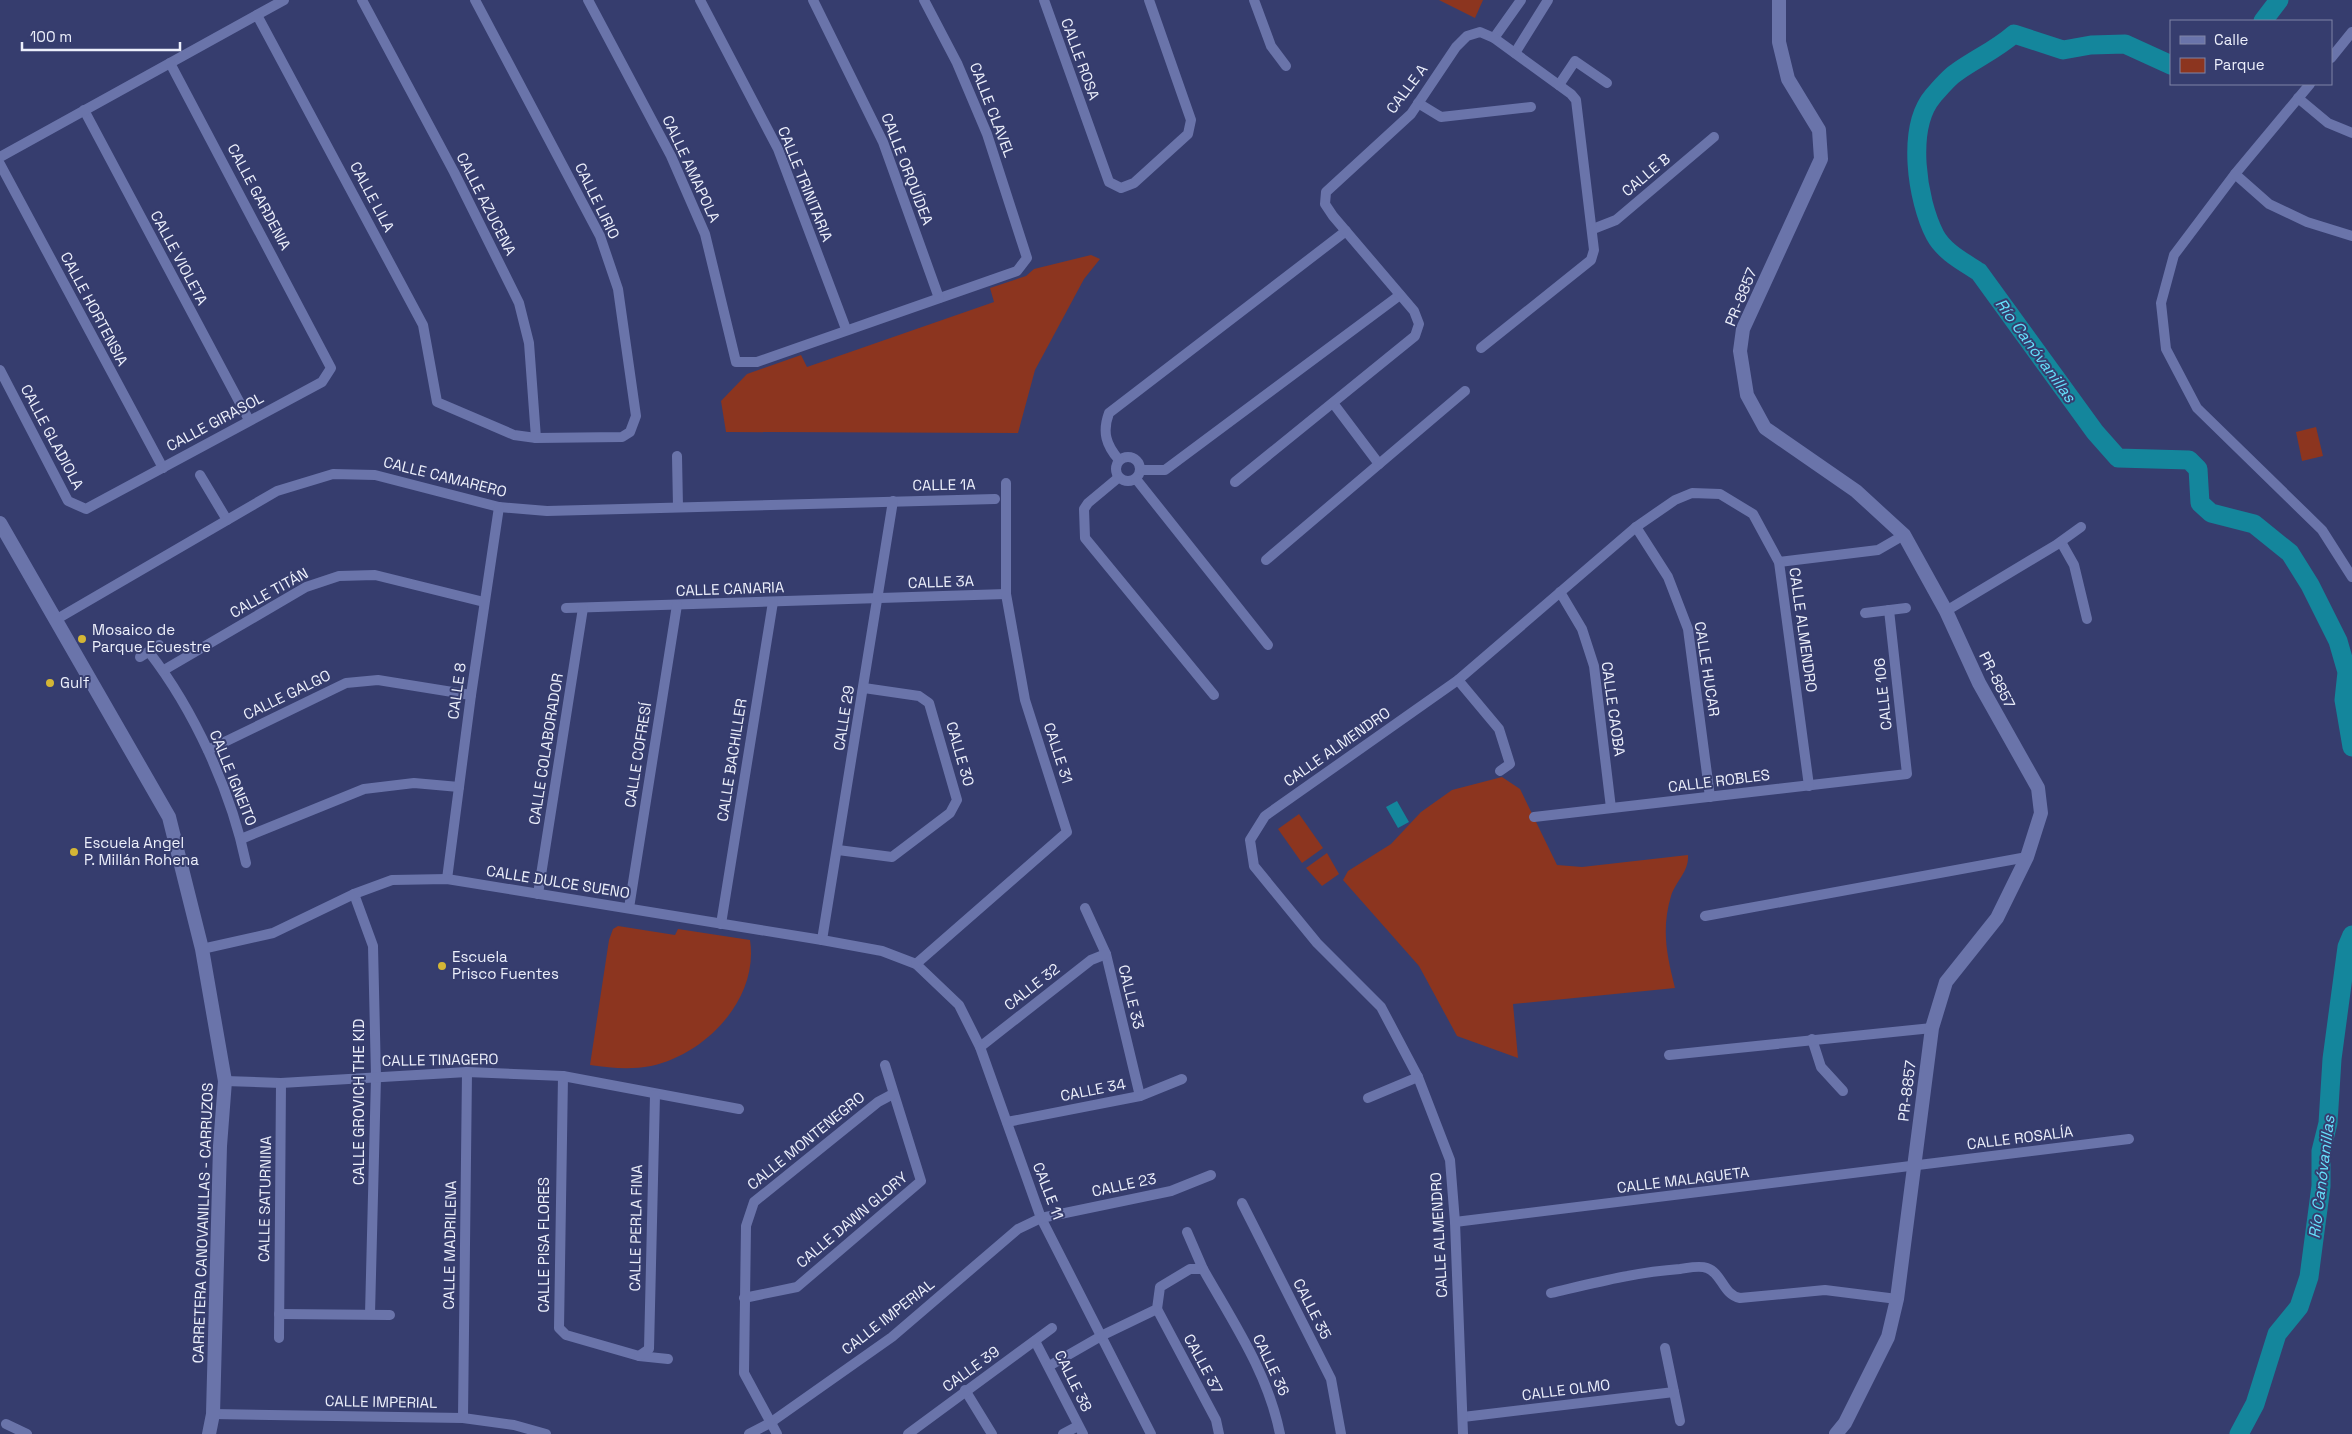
<svg xmlns="http://www.w3.org/2000/svg" width="2352" height="1434" viewBox="0 0 2352 1434" font-family="'Space Grotesk',sans-serif">
	<style>
		.green { fill: #8c351f }
		.water { fill: #14869c }
		.lines { fill: none; stroke-linecap: round; stroke-linejoin: round }
		.river { stroke: #14869c; stroke-width: 19 }
		.street { stroke: #6a74aa; stroke-width: 10 }
		.secondary { stroke: #6a74aa; stroke-width: 14 }
		.poi-dot { fill: #d4b635; stroke: #363d6e; stroke-width: 2 }
		.labels { text-anchor: middle; stroke-width: 4; stroke-linejoin: round; paint-order: stroke }
		.street-label { font-size: 15px; fill: #eceffb; stroke: #363d6e }
		.poi-label { font-size: 15px; fill: #eceffb; stroke: #363d6e; text-anchor: start }
		.water-label { font-size: 16px; font-style: italic; fill: #66e0fc; stroke: #363d6e }
	</style>
	<rect width="100%" height="100%" fill="#363d6e"/>
	<g class="green">
		<polygon points="1439,0 1483,0 1475,18"/>
		<polygon points="1091,255 1100,259 1084,279 1035,370 1018,433 726,432 721,401 747,374 801,355 807,367 994,302 990,288 1026,276 1034,269"/>
		<polygon points="2316,427 2323,456 2302,461 2296,432"/>
		<path d="M1502,777l18,12 37,76 25,2 106,-12c1,17 -12,26 -17,41 -10,34 -4,60 4,92l-162,16 5,54 -61,-22 -38,-70 -76,-86 5,-9 43,-27 30,-32 31,-22z"/>
		<polygon points="1299,814 1323,848 1302,863 1278,829"/>
		<polygon points="1327,853 1339,874 1322,886 1306,868"/>
		<path d="M618,926l57,9 3,-6 72,11c9,59 -44,114 -99,126 -21,4 -40,2 -61,-1l19,-125 4,-11z"/>
	</g>
	<polygon class="water" points="1397,801 1409,822 1398,828 1386,807"/>
	<g class="lines">
		<g class="river">
			<polyline points="2263,21 2279,0"/>
			<path d="M2171,65l-46,-21 -34,1 -28,5 -49,-16c-17,15 -37,24 -57,38 -8,5 -17,16 -24,24 -27,32 -16,104 2,139 9,17 29,27 44,37l116,160 23,26 71,2 9,9 2,34 11,10 43,11 36,29 20,32 28,56 9,31 -3,28 8,47"/>
			<polyline points="2239,1434 2255,1404 2277,1334 2299,1307 2309,1277 2321,1186 2321,1151 2328,1123 2332,1059 2347,947 2352,935"/>
		</g>
		<g class="street">
			<polyline points="362,0 454,172 519,303 529,343 536,438"/>
			<polyline points="588,0 671,156 705,234 736,362 757,362 1017,271 1027,258 987,134 957,63 924,0"/>
			<polyline points="700,0 778,149 846,329"/>
			<polyline points="813,0 883,142 939,298"/>
			<polyline points="1044,0 1109,182 1121,188 1134,183 1188,134 1191,120 1149,0"/>
			<polyline points="1254,0 1271,46 1286,66"/>
			<polyline points="257,15 423,325 437,402 514,435 536,438 622,437 630,432 636,416 618,289 600,236 475,0"/>
			<polyline points="1494,38 1521,0"/>
			<polyline points="1515,53 1548,0"/>
			<polyline points="2331,58 2352,32"/>
			<polyline points="2310,84 2235,174 2174,255 2161,303 2166,349 2197,408 2322,530 2352,577"/>
			<polyline points="1559,85 1575,61 1607,83"/>
			<polyline points="2298,98 2328,123 2352,133"/>
			<polyline points="1418,103 1441,117 1531,107"/>
			<polyline points="84,110 249,420"/>
			<polyline points="0,157 284,0"/>
			<polyline points="0,164 163,468"/>
			<polyline points="2235,174 2269,204 2307,222 2352,236"/>
			<polyline points="1593,229 1616,220 1714,137"/>
			<polyline points="0,370 68,501 86,509 322,382 331,368 170,63"/>
			<polyline points="1333,403 1379,464"/>
			<polyline points="677,456 678,507"/>
			<circle cx="1128" cy="469" r="12"/>
			<path d="M1119,460c-13,-15 -17,-28 -10,-47l237,-182"/>
			<polyline points="1140,470 1165,470 1400,295"/>
			<polyline points="200,475 227,520"/>
			<polyline points="1118,478 1088,503 1084,509 1085,538 1214,695"/>
			<polyline points="1136,479 1268,645"/>
			<polyline points="1235,482 1415,336 1419,324 1414,311 1333,216 1325,204 1326,192 1411,114 1456,47 1467,36 1480,32 1494,38 1571,94 1576,100 1594,250 1591,260 1481,348"/>
			<polyline points="1636,527 1668,577 1688,629 1710,797"/>
			<polyline points="2061,542 2074,565 2087,619"/>
			<polyline points="1266,560 1465,391"/>
			<polyline points="1779,562 1878,550 1904,535"/>
			<polyline points="1560,592 1582,629 1594,666 1611,808"/>
			<polyline points="566,608 1006,594"/>
			<polyline points="1946,611 2056,545 2081,527"/>
			<polyline points="1865,613 1906,608"/>
			<polyline points="57,619 277,491 333,474 375,475 499,507 547,511 995,499"/>
			<path d="M149,652c45,58 82,139 97,211"/>
			<polyline points="140,657 159,645"/>
			<polyline points="164,670 306,587 339,576 375,575 484,602"/>
			<polyline points="1458,680 1499,729 1510,764 1500,771"/>
			<polyline points="208,750 346,683 378,680 471,695"/>
			<polyline points="1534,817 1907,774 1889,610"/>
			<polyline points="241,839 364,789 414,783 459,787"/>
			<polyline points="838,850 892,857 950,813 957,800 929,703 919,696 864,688"/>
			<polyline points="447,879 471,695 499,507"/>
			<polyline points="354,894 373,946 376,1077 370,1314"/>
			<polyline points="538,894 583,608"/>
			<polyline points="629,908 677,605"/>
			<polyline points="1085,908 1106,954 1140,1096"/>
			<polyline points="1705,916 2027,857"/>
			<polyline points="721,924 773,602"/>
			<polyline points="822,940 893,501"/>
			<polyline points="202,949 273,933 354,894 392,880 447,879 822,940 882,951 916,964 959,1005 980,1047 1041,1218 1151,1434"/>
			<polyline points="916,964 1067,832 1025,700 1006,594 1006,483"/>
			<polyline points="1812,1039 1821,1067 1843,1091"/>
			<polyline points="980,1047 1091,960 1106,954"/>
			<polyline points="1669,1055 1932,1028"/>
			<polyline points="563,1076 559,1328 566,1335 639,1356 668,1359"/>
			<polyline points="225,1081 281,1083 467,1072 563,1076 739,1109"/>
			<polyline points="1368,1098 1418,1077"/>
			<polyline points="1007,1122 1140,1096 1182,1079"/>
			<polyline points="1242,1203 1331,1379 1341,1434"/>
			<polyline points="1455,1222 2129,1139"/>
			<polyline points="1187,1232 1203,1269"/>
			<path d="M1551,1293c43,-10 85,-21 129,-24 8,-1 19,-4 27,-1 15,5 16,27 33,30l85,-8 72,9"/>
			<polyline points="744,1298 797,1287 921,1181 885,1065"/>
			<polyline points="1157,1309 1216,1420 1219,1434"/>
			<polyline points="279,1314 390,1315"/>
			<polyline points="279,1338 281,1083"/>
			<polyline points="1035,1341 1083,1434"/>
			<polyline points="1665,1348 1680,1421"/>
			<polyline points="639,1356 649,1349 655,1095"/>
			<path d="M1049,1366l54,-31 54,-26 3,-22 30,-18h13c30,53 65,104 77,165"/>
			<polyline points="965,1390 992,1434"/>
			<polyline points="213,1414 463,1418 514,1425 546,1434"/>
			<polyline points="1463,1417 1674,1392"/>
			<polyline points="463,1418 467,1072"/>
			<polyline points="6,1424 27,1434"/>
			<polyline points="749,1434 770,1423 892,1337 1018,1229 1041,1218 1171,1191 1211,1175"/>
			<polyline points="777,1434 744,1373 746,1226 754,1202 878,1102 893,1094"/>
			<polyline points="908,1434 1052,1328"/>
			<polyline points="1063,1434 1078,1426"/>
			<polyline points="1463,1434 1455,1222 1450,1160 1418,1077 1381,1007 1317,943 1254,866 1250,840 1265,816 1458,680 1636,527 1675,500 1692,493 1720,494 1753,514 1779,562 1809,786"/>
		</g>
		<g class="secondary">
			<polyline points="1779,0 1779,42 1788,79 1819,130 1821,159 1743,329 1740,351 1747,395 1765,428 1856,491 1904,535 1946,611 1979,683 2038,788 2041,813 2027,857 1997,918 1946,982 1932,1028 1897,1299 1888,1337 1845,1423 1836,1434"/>
			<polyline points="0,523 169,817 202,949 225,1081 220,1146 213,1414 209,1434"/>
		</g>
	</g>
	<g class="poi-dot">
		<circle cx="82" cy="639" r="5"/>
		<circle cx="50" cy="683" r="5"/>
		<circle cx="74" cy="852" r="5"/>
		<circle cx="442" cy="966" r="5"/>
	</g>
	<g class="labels">
		<g class="street-label">
			<text transform="translate(1080 59) rotate(70)" y="5">CALLE ROSA</text>
			<text transform="translate(1407 89) rotate(-53)" y="5">CALLE A</text>
			<text transform="translate(992 110) rotate(69)" y="5">CALLE CLAVEL</text>
			<text transform="translate(691 169) rotate(65)" y="5">CALLE AMAPOLA</text>
			<text transform="translate(907 169) rotate(69)" y="5">CALLE ORQUÍDEA</text>
			<text transform="translate(1646 175) rotate(-40)" y="5">CALLE B</text>
			<text transform="translate(805 184) rotate(68)" y="5">CALLE TRINITARIA</text>
			<text transform="translate(259 197) rotate(62)" y="5">CALLE GARDENIA</text>
			<text transform="translate(372 197) rotate(62)" y="5">CALLE LILA</text>
			<text transform="translate(597 201) rotate(64)" y="5">CALLE LIRIO</text>
			<text transform="translate(486 204) rotate(63)" y="5">CALLE AZUCENA</text>
			<text transform="translate(179 258) rotate(62)" y="5">CALLE VIOLETA</text>
			<text transform="translate(1741 297) rotate(-68)" y="5">PR-8857</text>
			<text transform="translate(94 309) rotate(62)" y="5">CALLE HORTENSIA</text>
			<text transform="translate(215 422) rotate(-28)" y="5">CALLE GIRASOL</text>
			<text transform="translate(52 437) rotate(62)" y="5">CALLE GLADIOLA</text>
			<text transform="translate(445 477) rotate(14)" y="5">CALLE CAMARERO</text>
			<text transform="translate(944 485) rotate(-1)" y="5">CALLE 1A</text>
			<text transform="translate(941 582) rotate(-2)" y="5">CALLE 3A</text>
			<text transform="translate(730 589) rotate(-2)" y="5">CALLE CANARIA</text>
			<text transform="translate(269 593) rotate(-29)" y="5">CALLE TITÁN</text>
			<text transform="translate(1803 630) rotate(82)" y="5">CALLE ALMENDRO</text>
			<text transform="translate(1707 669) rotate(81)" y="5">CALLE HUCAR</text>
			<text transform="translate(1997 680) rotate(63)" y="5">PR-8857</text>
			<text transform="translate(457 691) rotate(-82)" y="5">CALLE 8</text>
			<text transform="translate(1883 694) rotate(-96)" y="5">CALLE 106</text>
			<text transform="translate(287 695) rotate(-26)" y="5">CALLE GALGO</text>
			<text transform="translate(1613 709) rotate(82)" y="5">CALLE CAOBA</text>
			<text transform="translate(844 718) rotate(-81)" y="5">CALLE 29</text>
			<text transform="translate(1337 747) rotate(-35)" y="5">CALLE ALMENDRO</text>
			<text transform="translate(546 749) rotate(-81)" y="5">CALLE COLABORADOR</text>
			<text transform="translate(1058 753) rotate(72)" y="5">CALLE 31</text>
			<text transform="translate(960 754) rotate(74)" y="5">CALLE 30</text>
			<text transform="translate(638 755) rotate(-81)" y="5">CALLE COFRESÍ</text>
			<text transform="translate(732 760) rotate(-81)" y="5">CALLE BACHILLER</text>
			<text transform="translate(233 778) rotate(68)" y="5">CALLE IGNEITO</text>
			<text transform="translate(1719 781) rotate(-7)" y="5">CALLE ROBLES</text>
			<text transform="translate(558 882) rotate(9)" y="5">CALLE DULCE SUENO</text>
			<text transform="translate(1032 987) rotate(-38)" y="5">CALLE 32</text>
			<text transform="translate(1131 997) rotate(76)" y="5">CALLE 33</text>
			<text transform="translate(440 1060) rotate(-1)" y="5">CALLE TINAGERO</text>
			<text transform="translate(1093 1090) rotate(-11)" y="5">CALLE 34</text>
			<text transform="translate(1907 1091) rotate(-83)" y="5">PR-8857</text>
			<text transform="translate(359 1102) rotate(-90)" y="5">CALLE GROVICH THE KID</text>
			<text transform="translate(2020 1138) rotate(-7)" y="5">CALLE ROSALÍA</text>
			<text transform="translate(806 1141) rotate(-39)" y="5">CALLE MONTENEGRO</text>
			<text transform="translate(1683 1180) rotate(-7)" y="5">CALLE MALAGUETA</text>
			<text transform="translate(1124 1185) rotate(-12)" y="5">CALLE 23</text>
			<text transform="translate(1048 1191) rotate(69)" y="5">CALLE 11</text>
			<text transform="translate(265 1199) rotate(-89)" y="5">CALLE SATURNINA</text>
			<text transform="translate(852 1220) rotate(-40)" y="5">CALLE DAWN GLORY</text>
			<text transform="translate(203 1223) rotate(-88)" y="5">CARRETERA CANOVANILLAS - CARRUZOS</text>
			<text transform="translate(636 1228) rotate(-89)" y="5">CALLE PERLA FINA</text>
			<text transform="translate(1439 1235) rotate(-93)" y="5">CALLE ALMENDRO</text>
			<text transform="translate(450 1245) rotate(-89)" y="5">CALLE MADRILENA</text>
			<text transform="translate(544 1245) rotate(-90)" y="5">CALLE PISA FLORES</text>
			<text transform="translate(1312 1309) rotate(63)" y="5">CALLE 35</text>
			<text transform="translate(888 1317) rotate(-38)" y="5">CALLE IMPERIAL</text>
			<text transform="translate(1203 1364) rotate(62)" y="5">CALLE 37</text>
			<text transform="translate(1271 1365) rotate(65)" y="5">CALLE 36</text>
			<text transform="translate(971 1369) rotate(-36)" y="5">CALLE 39</text>
			<text transform="translate(1073 1381) rotate(64)" y="5">CALLE 38</text>
			<text transform="translate(1566 1390) rotate(-7)" y="5">CALLE OLMO</text>
			<text transform="translate(381 1402) rotate(1)" y="5">CALLE IMPERIAL</text>
		</g>
		<g class="poi-label">
			<text x="92" y="635">Mosaico de<tspan x="92" dy="17">Parque Ecuestre</tspan></text>
			<text x="60" y="688">Gulf</text>
			<text x="84" y="848">Escuela Angel<tspan x="84" dy="17">P. Millán Rohena</tspan></text>
			<text x="452" y="962">Escuela<tspan x="452" dy="17">Prisco Fuentes</tspan></text>
		</g>
		<g class="water-label">
			<text transform="translate(2036 350) rotate(54)" y="6">Río Canóvanillas</text>
			<text transform="translate(2321 1177) rotate(-83)" y="6">Río Canóvanillas</text>
		</g>
	</g>
	<rect x="2170" y="20" width="162" height="65" fill="#363d6e" stroke="#7f84a6"/>
	<rect x="2180" y="36" width="25" height="8" fill="#6a74aa" stroke="#7f84a6"/>
	<text x="2214" y="45" font-size="15" fill="#eceffb">Calle</text>
	<rect x="2180" y="58" width="25" height="15" fill="#8c351f" stroke="#7f84a6"/>
	<text x="2214" y="70" font-size="15" fill="#eceffb">Parque</text>
	<path d="M22 42v8h158v-8" fill="none" stroke="#eceffb" stroke-width="2.5"/>
	<text x="30" y="42" font-size="15" fill="#eceffb" stroke="#363d6e" stroke-width="4" paint-order="stroke">100 m</text>
</svg>
